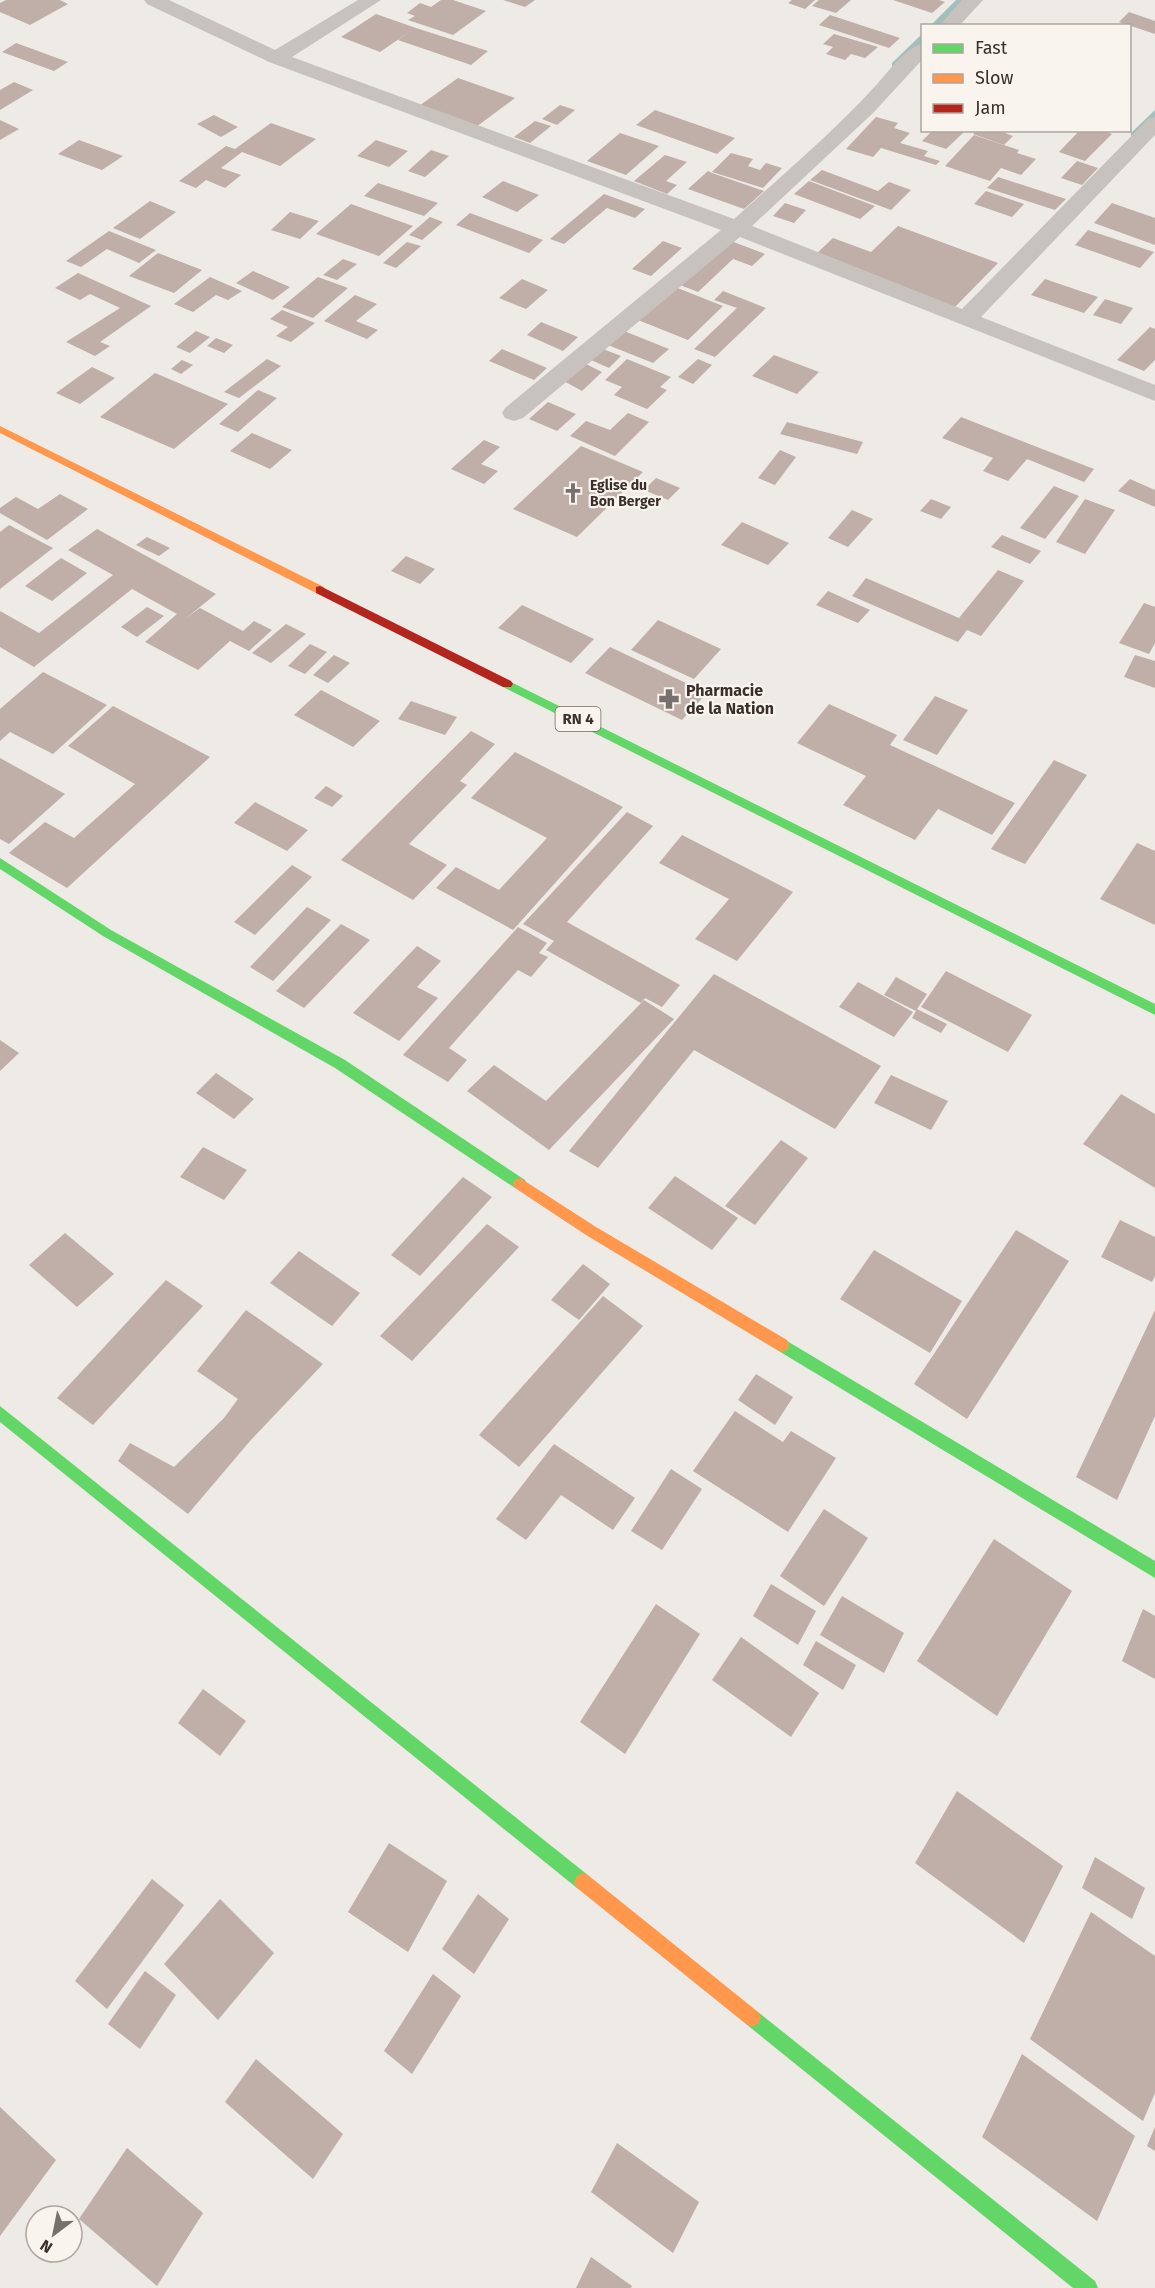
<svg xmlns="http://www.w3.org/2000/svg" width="1155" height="2288" viewBox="0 0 1155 2288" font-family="'Fira Sans',sans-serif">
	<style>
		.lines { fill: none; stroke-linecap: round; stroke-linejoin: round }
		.stream { fill: #a3bfbd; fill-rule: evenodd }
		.building { fill: #c0aea9 }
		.street { fill: #c8c2be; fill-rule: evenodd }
		.fast { fill: #63d668; fill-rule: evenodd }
		.slow { fill: #ff974d; fill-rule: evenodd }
		.jam { fill: #b3261e; fill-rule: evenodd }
		.labels { text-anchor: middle; stroke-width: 4.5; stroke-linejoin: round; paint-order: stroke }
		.far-poi-label { font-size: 14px; font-weight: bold; fill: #392f2c; stroke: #faf4ee; text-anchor: start }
		.shield { fill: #faf4ee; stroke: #736a66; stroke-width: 1.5 }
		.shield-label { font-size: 15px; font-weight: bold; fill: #392f2c }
		.poi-label { font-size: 16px; font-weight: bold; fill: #392f2c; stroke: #faf4ee; text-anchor: start }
	</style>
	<rect width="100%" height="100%" fill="#eeeae6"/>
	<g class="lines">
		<g class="stream">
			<polygon points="956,0 966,0 941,26 930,26"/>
			<polygon points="922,34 922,42 900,67 892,67 892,63"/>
			<polygon points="1155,110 1155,119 1139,137 1131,137 1131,133"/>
		</g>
	</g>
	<g class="building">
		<polygon points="6,0 60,0 68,4 30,25 0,12 0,3"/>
		<polygon points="441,0 453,0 486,11 453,35 408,20 415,16 407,13 420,3 431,7"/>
		<polygon points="503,0 535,0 525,7"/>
		<polygon points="792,0 815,0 805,9 788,3"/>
		<polygon points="819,0 851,0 836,13 812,6"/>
		<polygon points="893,0 939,0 945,2 932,13"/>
		<polygon points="1129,12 1155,21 1155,34 1119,22"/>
		<polygon points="376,14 416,28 488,51 471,65 398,40 412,30 380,52 341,37"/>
		<polygon points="830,15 900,38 889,48 819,25"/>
		<polygon points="834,34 878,47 865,58 851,54 845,60 826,54 833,47 823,44"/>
		<polygon points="16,43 68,62 54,71 2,52"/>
		<polygon points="458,78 515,98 476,127 419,106"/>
		<polygon points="14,82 33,90 0,110 0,90"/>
		<polygon points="560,105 575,110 557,125 542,119"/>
		<polygon points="655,110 735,138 717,154 636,125"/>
		<polygon points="214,115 238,127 221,137 197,124"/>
		<polygon points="876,117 898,123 894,128 910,133 900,143 928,151 924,156 940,161 936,165 881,148 873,157 846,149"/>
		<polygon points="0,120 19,129 0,140"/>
		<polygon points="535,121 551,126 530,143 514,137"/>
		<polygon points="271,123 316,139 280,166 242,152 221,168 241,175 225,188 206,180 196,188 179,181 226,146 235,149"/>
		<polygon points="933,130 959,130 964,132 946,149 922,141"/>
		<polygon points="977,130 997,130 1013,136 1004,145 973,134"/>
		<polygon points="1080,130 1102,130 1112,134 1085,161 1059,152"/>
		<polygon points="620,133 659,146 626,175 587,161"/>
		<polygon points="974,135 1019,150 1017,153 1036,159 1021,175 1001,168 990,181 945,166"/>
		<polygon points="79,140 123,156 102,170 58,154"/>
		<polygon points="376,140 408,151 389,167 357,156"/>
		<polygon points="431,150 449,156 425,177 408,171"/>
		<polygon points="731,153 753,159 748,166 760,170 766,163 782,168 763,188 712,172"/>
		<polygon points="665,155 687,162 666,181 677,185 667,194 634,181"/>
		<polygon points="1077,161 1098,168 1082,185 1061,178"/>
		<polygon points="822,170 878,191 889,182 911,190 891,210 810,180"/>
		<polygon points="708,171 712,173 764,191 744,209 688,189"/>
		<polygon points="998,177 1066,199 1055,210 987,188"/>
		<polygon points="503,181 539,195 517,212 482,197"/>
		<polygon points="809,181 875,206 860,219 794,194"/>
		<polygon points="378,183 438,203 424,216 364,196"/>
		<polygon points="986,191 1024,204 1012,217 974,204"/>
		<polygon points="604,194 645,209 635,218 607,208 564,244 550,239"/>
		<polygon points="150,201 176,212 140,239 113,228"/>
		<polygon points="785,203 806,210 794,223 773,216"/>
		<polygon points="1112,203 1155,218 1155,245 1094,223"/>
		<polygon points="351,204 413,226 379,256 316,234"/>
		<polygon points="290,212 319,221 300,239 271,230"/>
		<polygon points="470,213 543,240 529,253 456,225"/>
		<polygon points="430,217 443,222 422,240 409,235"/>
		<polygon points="898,226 998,263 953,309 814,256 833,238 871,252"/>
		<polygon points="1088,230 1154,252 1140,268 1075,245"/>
		<polygon points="109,231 156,250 139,263 107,249 81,267 66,261"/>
		<polygon points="723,238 765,254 752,266 733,259 698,292 675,283"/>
		<polygon points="663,241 682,248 651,276 632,269"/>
		<polygon points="407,242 421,246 396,268 383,263"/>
		<polygon points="158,253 202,270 174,293 129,276"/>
		<polygon points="343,259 357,264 337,280 323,275"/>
		<polygon points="253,271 290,287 273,300 236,283"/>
		<polygon points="78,273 151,306 100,342 110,346 95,356 66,342 120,308 90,294 80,300 55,288"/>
		<polygon points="210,277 242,291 228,300 216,295 193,312 174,304"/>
		<polygon points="318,277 348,288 313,318 282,307"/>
		<polygon points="522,279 548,290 526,309 499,298"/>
		<polygon points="1045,279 1098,297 1084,313 1031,295"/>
		<polygon points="675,287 723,306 688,340 638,320"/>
		<polygon points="723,291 766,308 715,357 694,349 737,308 714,300"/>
		<polygon points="355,295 377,304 356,321 378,330 367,339 324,321"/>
		<polygon points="1105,299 1133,308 1121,324 1093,315"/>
		<polygon points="282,310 300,317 315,323 291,342 276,336 288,327 270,319"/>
		<polygon points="541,322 578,337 563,351 527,335"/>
		<polygon points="1150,327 1155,329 1155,360 1144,371 1117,360"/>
		<polygon points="196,331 210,337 190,353 176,347"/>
		<polygon points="624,331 669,349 653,363 608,345"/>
		<polygon points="216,338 233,345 224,353 207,346"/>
		<polygon points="502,349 547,368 534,380 489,361"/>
		<polygon points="603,349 621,356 609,368 591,360"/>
		<polygon points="774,355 819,372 797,394 752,376"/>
		<polygon points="267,359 281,366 239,398 224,392"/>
		<polygon points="627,359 671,377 660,387 667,390 647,409 614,395 622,387 605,380"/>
		<polygon points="698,359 712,365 693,384 678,377"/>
		<polygon points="182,360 193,365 181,374 171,369"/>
		<polygon points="582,362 602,372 582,391 562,380"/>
		<polygon points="92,367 115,378 80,404 56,393"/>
		<polygon points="155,373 228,404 174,449 100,417"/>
		<polygon points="258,390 277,398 238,432 219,424"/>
		<polygon points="548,402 576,414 557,431 529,419"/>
		<polygon points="628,413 649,422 615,456 570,436 586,421 610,430"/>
		<polygon points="961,417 1037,447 1094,469 1084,482 1027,459 1008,481 983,471 993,458 942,438"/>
		<polygon points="787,422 863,442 857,454 780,434"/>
		<polygon points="252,433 292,450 270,469 230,451"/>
		<polygon points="484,440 500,447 481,464 498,471 484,484 451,469"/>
		<polygon points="581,446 643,472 577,537 513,509"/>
		<polygon points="780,450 796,457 775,485 758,478"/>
		<polygon points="656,478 680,488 668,500 644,490"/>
		<polygon points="1130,479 1155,490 1155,507 1118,491"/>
		<polygon points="1054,486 1079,496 1045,539 1020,528"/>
		<polygon points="60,494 88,509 47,540 0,513 0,508 16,497 38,509"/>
		<polygon points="931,499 951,507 941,519 920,511"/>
		<polygon points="1085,499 1115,510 1085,554 1056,542"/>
		<polygon points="852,510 873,519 848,547 828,538"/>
		<polygon points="742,522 789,543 768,565 721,545"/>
		<polygon points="9,525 53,548 0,589 0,532"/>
		<polygon points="97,529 216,594 185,619 200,608 243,631 254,621 272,630 249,651 230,641 198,670 145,642 177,614 132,589 34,667 0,647 0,611 39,633 113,575 68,550"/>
		<polygon points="1002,535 1041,551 1030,564 991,547"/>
		<polygon points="147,537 170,548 159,556 136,545"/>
		<polygon points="406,556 435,569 420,584 391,571"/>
		<polygon points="61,558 87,573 52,601 25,586"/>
		<polygon points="998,570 1024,581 981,636 967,630 958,642 852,596 866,578 959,618"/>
		<polygon points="828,591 870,610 858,623 816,605"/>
		<polygon points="1144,603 1155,607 1155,643 1149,654 1119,643"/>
		<polygon points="522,605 594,639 571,663 498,628"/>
		<polygon points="147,607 164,616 137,637 121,627"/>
		<polygon points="658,620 721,649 694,679 631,650"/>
		<polygon points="286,624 306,634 271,663 252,653"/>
		<polygon points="310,644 327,652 305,674 288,666"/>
		<polygon points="610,647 707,693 682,720 585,673"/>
		<polygon points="334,655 350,663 328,683 313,675"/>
		<polygon points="1135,655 1155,661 1155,688 1124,677"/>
		<polygon points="43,672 107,705 53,754 10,732 0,741 0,709"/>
		<polygon points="321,690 380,721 353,747 294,715"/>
		<polygon points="935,696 968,710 937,755 903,740"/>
		<polygon points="411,701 457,717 445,735 398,719"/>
		<polygon points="829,704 897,735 890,745 1015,803 992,835 938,809 915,840 843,805 866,776 797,743"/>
		<polygon points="113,706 210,757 67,888 9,853 45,822 74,838 135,784 68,746"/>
		<polygon points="471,731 495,744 460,781 467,785 409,844 447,865 413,900 341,860"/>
		<polygon points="515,752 623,807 513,930 436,888 456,867 499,890 547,838 471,798"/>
		<polygon points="0,758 65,794 9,844 0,839"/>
		<polygon points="1054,760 1087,775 1025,864 991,849"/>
		<polygon points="326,786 343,796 332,807 314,798"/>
		<polygon points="255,802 308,830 287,851 234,823"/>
		<polygon points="627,812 653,826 567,922 680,985 662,1007 645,998 641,1003 546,950 554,941 523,924"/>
		<polygon points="682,835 793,892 737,961 695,939 729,899 659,863"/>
		<polygon points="1137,843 1155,851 1155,925 1100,899"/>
		<polygon points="292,865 312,877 255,935 234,922"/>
		<polygon points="307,907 331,920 273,981 250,967"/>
		<polygon points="341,924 370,940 304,1008 276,991"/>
		<polygon points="518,927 547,943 539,953 548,957 531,977 518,970 449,1048 467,1060 448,1082 403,1055"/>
		<polygon points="417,946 441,961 417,987 438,998 399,1041 353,1013"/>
		<polygon points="946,971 1032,1015 1008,1052 921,1007"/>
		<polygon points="714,974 881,1066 835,1129 694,1050 598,1168 569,1151"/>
		<polygon points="896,977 927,994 917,1009 947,1024 941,1033 912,1018 916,1011 884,995"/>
		<polygon points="858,982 913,1012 894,1037 839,1007"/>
		<polygon points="644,1000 674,1019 549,1150 467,1091 494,1065 546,1101"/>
		<polygon points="0,1040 19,1053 0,1071"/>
		<polygon points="216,1073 254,1099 234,1119 196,1093"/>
		<polygon points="891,1075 948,1101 931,1130 874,1103"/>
		<polygon points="1121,1094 1155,1114 1155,1188 1083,1144"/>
		<polygon points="781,1140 808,1158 755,1225 725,1206"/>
		<polygon points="203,1147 247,1170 224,1200 180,1177"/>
		<polygon points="675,1176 738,1218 712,1250 648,1208"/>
		<polygon points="463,1177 492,1197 420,1276 391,1255"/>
		<polygon points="1120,1220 1155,1237 1155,1276 1152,1282 1101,1257"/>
		<polygon points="487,1224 519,1247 412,1361 380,1336"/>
		<polygon points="1016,1230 1069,1261 967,1419 914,1384"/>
		<polygon points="65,1233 114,1274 77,1307 29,1265"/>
		<polygon points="874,1250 962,1301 930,1353 840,1299"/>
		<polygon points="299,1251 360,1293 332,1326 270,1283"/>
		<polygon points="583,1264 610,1284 579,1320 551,1300"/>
		<polygon points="166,1280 203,1306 93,1425 57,1398"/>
		<polygon points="603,1296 643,1326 519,1467 479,1435"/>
		<polygon points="246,1310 323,1364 250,1441 188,1514 118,1461 130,1443 174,1467 224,1418 238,1399 197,1371"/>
		<polygon points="1155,1310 1155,1416 1117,1500 1076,1477"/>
		<polygon points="756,1374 793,1397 775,1425 738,1400"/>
		<polygon points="735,1411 783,1442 791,1431 836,1458 788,1532 693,1471"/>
		<polygon points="554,1444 635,1498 613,1530 561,1495 526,1540 496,1519"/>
		<polygon points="671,1469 702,1489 662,1550 631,1531"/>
		<polygon points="824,1509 868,1538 824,1606 780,1576"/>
		<polygon points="994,1539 1072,1591 997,1716 917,1661"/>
		<polygon points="771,1584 816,1611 798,1645 753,1616"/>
		<polygon points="842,1596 904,1633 884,1673 820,1635"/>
		<polygon points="656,1604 700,1634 625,1754 580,1722"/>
		<polygon points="1143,1609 1155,1616 1155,1679 1122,1661"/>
		<polygon points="741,1637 819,1693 791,1737 712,1680"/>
		<polygon points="816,1641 856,1665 843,1690 803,1665"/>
		<polygon points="203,1689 246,1721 220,1756 178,1723"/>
		<polygon points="957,1791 1063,1866 1024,1943 915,1863"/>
		<polygon points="389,1843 447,1881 408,1952 348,1912"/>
		<polygon points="1095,1857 1145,1888 1132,1919 1082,1888"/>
		<polygon points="152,1879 184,1905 107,2009 75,1981"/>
		<polygon points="478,1894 509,1919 474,1974 442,1949"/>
		<polygon points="220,1899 274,1953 218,2020 164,1964"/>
		<polygon points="1091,1912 1155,1956 1155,2093 1143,2121 1030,2039"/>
		<polygon points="145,1971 176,1995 140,2049 108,2024"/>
		<polygon points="433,1974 461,1996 412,2074 384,2051"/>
		<polygon points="1022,2054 1135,2136 1097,2221 982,2137"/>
		<polygon points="256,2059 343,2134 313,2179 225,2102"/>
		<polygon points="0,2107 56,2160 0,2236"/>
		<polygon points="1155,2127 1155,2151 1147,2146"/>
		<polygon points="617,2143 699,2202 673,2253 591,2192"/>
		<polygon points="127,2148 203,2213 157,2286 79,2219"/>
		<polygon points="591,2257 632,2286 631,2288 576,2288"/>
	</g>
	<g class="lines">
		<g class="street">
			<path d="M144,0h25l106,50 83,-50h23l-89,57 442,162c48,-44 100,-87 144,-136 12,-13 27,-35 44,-39v16l-49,53 -121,113 210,83 186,-190 7,-2v18l-174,182 174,68v16l-415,-164 -217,181 -9,3 -9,-3 -3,-5 3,-5 216,-178 -452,-168 -122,-58z"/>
			<polygon points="962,0 983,0 959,26 939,26"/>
		</g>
		<g class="fast">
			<polygon points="507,680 1155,1004 1155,1015 503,687 501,684"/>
			<polygon points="0,858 111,930 345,1060 525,1180 527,1184 525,1188 520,1190 515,1188 335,1068 103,936 0,869"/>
			<polygon points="782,1338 1155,1561 1155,1578 777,1350 775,1345 777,1340"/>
			<polygon points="0,1406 589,1876 592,1882 589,1888 583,1891 577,1888 0,1422"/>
			<polygon points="752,2009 758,2012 1095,2281 1098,2288 1073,2288 746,2024 743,2018 746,2012"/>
		</g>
		<g class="slow">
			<polygon points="0,426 324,587 325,590 324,593 316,593 0,433"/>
			<polygon points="520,1178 596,1227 787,1340 789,1345 787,1350 782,1352 777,1350 586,1235 515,1188 513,1184 515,1180"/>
			<polygon points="583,1873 589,1876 758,2012 761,2018 758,2024 752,2027 746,2024 577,1888 574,1882 577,1876"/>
		</g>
		<polygon class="jam" points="320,586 511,681 513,684 511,687 503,687 316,593 316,587"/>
	</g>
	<defs>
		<g id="church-bare" transform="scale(1.62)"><path d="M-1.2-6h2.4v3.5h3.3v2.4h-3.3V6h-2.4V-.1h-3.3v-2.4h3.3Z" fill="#78706d" stroke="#faf4ee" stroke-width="2.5" paint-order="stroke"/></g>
		<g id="pharmacy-bare" transform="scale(1.62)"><path d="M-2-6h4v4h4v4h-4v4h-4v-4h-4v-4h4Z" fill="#78706d" stroke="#faf4ee" stroke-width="2.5" paint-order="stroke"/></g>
	</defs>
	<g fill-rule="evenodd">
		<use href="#church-bare" x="573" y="493"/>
		<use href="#pharmacy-bare" x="669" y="699"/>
	</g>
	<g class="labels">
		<g class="far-poi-label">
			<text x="590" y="490">Eglise du<tspan x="590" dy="16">Bon Berger</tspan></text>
		</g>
		<rect class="shield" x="555.5" y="707" width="45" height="24" rx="4.5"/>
		<g class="shield-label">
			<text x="578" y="724">RN 4</text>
		</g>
		<g class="poi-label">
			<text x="686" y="696">Pharmacie<tspan x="686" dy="18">de la Nation</tspan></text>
		</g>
	</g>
	<rect x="921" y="24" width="210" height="108" fill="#faf4ee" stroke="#ada5a0" stroke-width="1.5"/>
	<rect x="933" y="44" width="30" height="9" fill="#63d668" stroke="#ada5a0" stroke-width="1.5"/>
	<text x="975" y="54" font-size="18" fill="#392f2c">Fast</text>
	<rect x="933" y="74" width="30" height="9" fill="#ff974d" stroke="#ada5a0" stroke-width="1.5"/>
	<text x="975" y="84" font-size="18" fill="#392f2c">Slow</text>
	<rect x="933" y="104" width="30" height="9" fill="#b3261e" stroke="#ada5a0" stroke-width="1.5"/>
	<text x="975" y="114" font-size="18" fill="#392f2c">Jam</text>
	<g transform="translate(54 2234) rotate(212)"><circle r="28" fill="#faf4ee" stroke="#ada5a0" stroke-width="1.5"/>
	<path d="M0-4.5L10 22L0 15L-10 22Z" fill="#78706d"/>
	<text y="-9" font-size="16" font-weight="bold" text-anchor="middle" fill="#392f2c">N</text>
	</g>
</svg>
